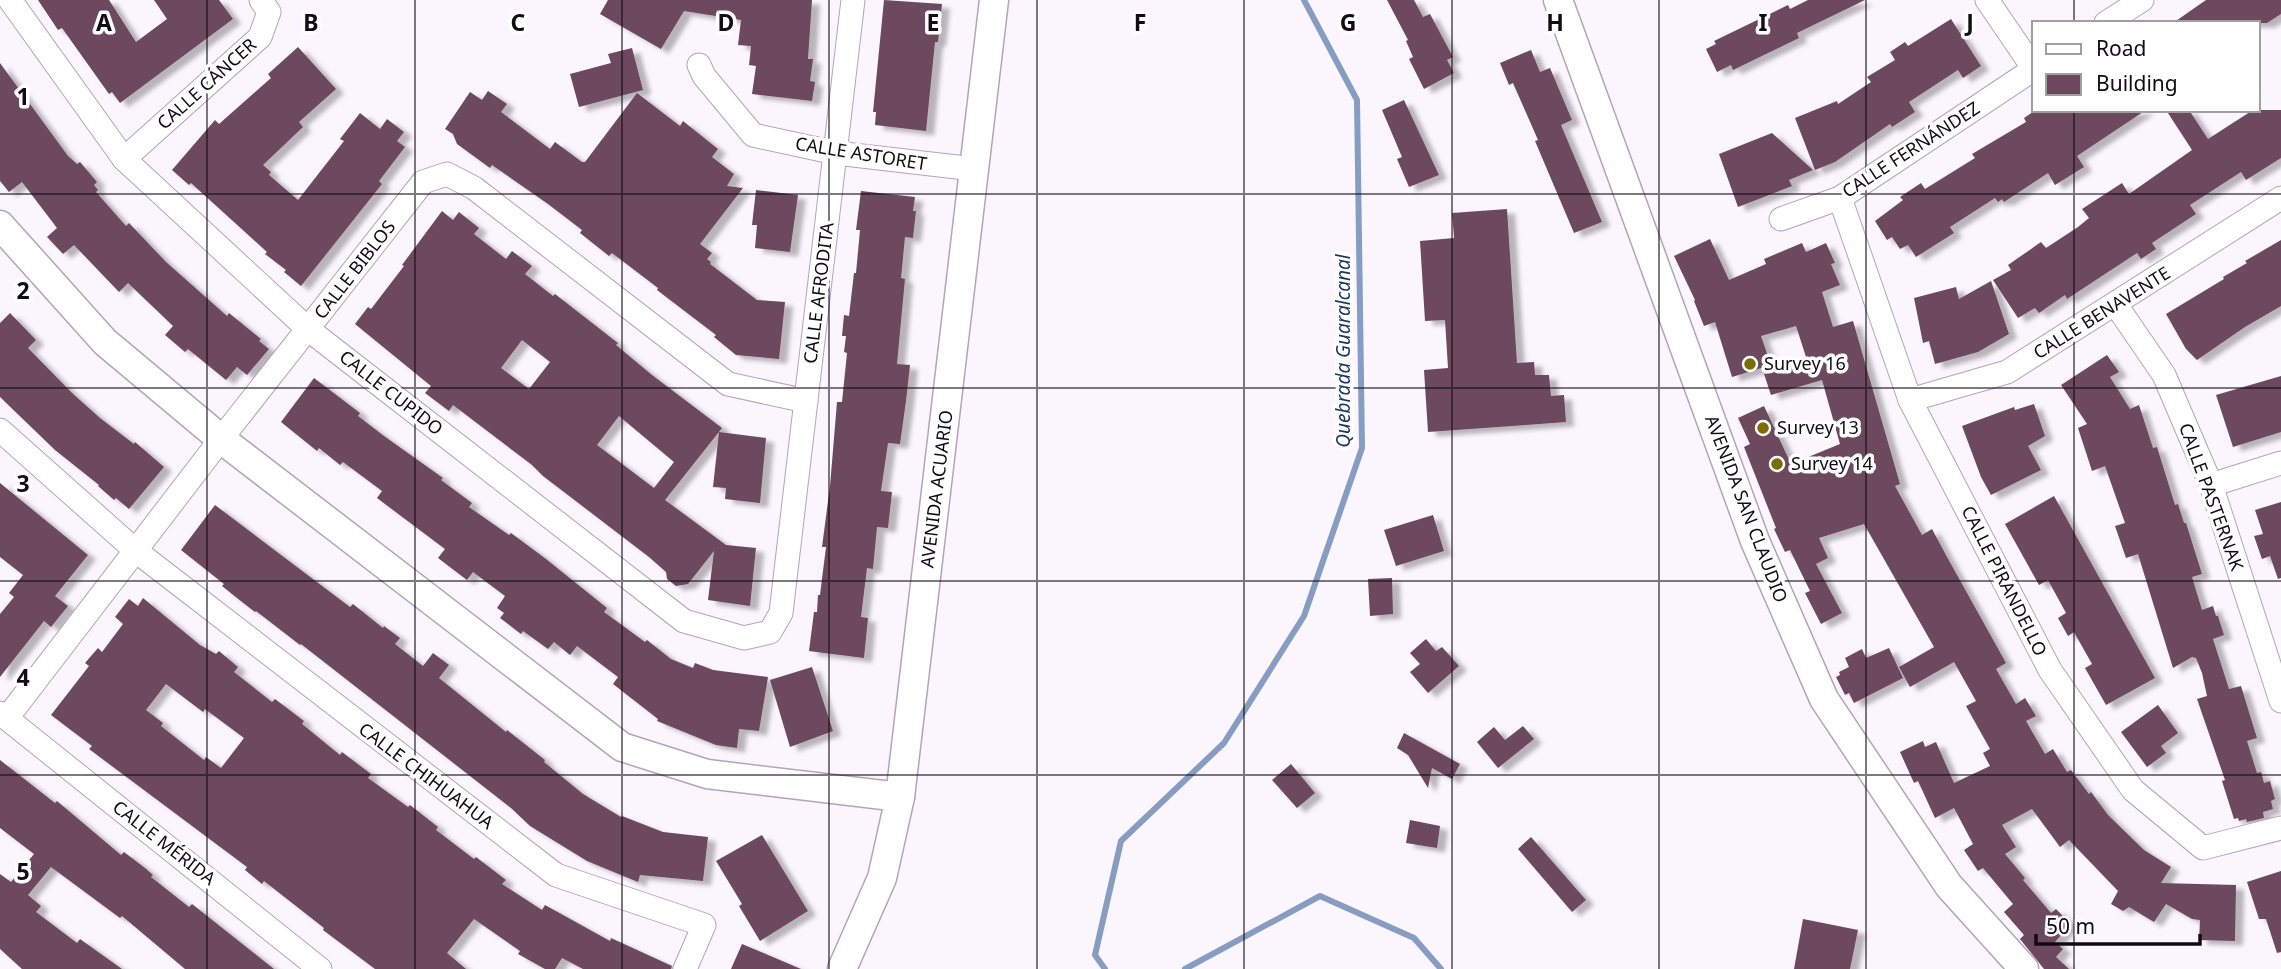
<svg xmlns="http://www.w3.org/2000/svg" width="2281" height="969" viewBox="0 0 2281 969" font-family="'Noto Sans',sans-serif">
	<style>
		.lines { fill: none; stroke-linecap: round; stroke-linejoin: round }
		.stream { stroke: #869cc0; stroke-width: 6 }
		.building { fill: #6c485c; fill-rule: evenodd; filter: url(#shadow) }
		.minor-casing { stroke: #b3a4b9; stroke-width: 25 }
		.tertiary-casing { stroke: #b3a4b9; stroke-width: 31 }
		.minor { stroke: #fff; stroke-width: 23 }
		.tertiary { stroke: #fff; stroke-width: 28 }
		.grid { fill: none; stroke: #110c13; stroke-width: 2; stroke-opacity: 0.55 }
		.poi-dot { fill: #7b6c06; stroke: #fff; stroke-width: 2.5 }
		.labels { text-anchor: middle; stroke-width: 7; stroke-linejoin: round; paint-order: stroke }
		.street-label { font-size: 18px; fill: #110c13; stroke: #fff }
		.poi-label { font-size: 18px; fill: #110c13; stroke: #fff; text-anchor: start }
		.water-label { font-size: 19px; font-style: italic; fill: #193664; stroke: #fff }
		.grid-label { font-size: 23px; text-anchor: middle; font-weight: bold; fill: #110c13; stroke: #fff; stroke-width: 7; stroke-linejoin: round; paint-order: stroke }
	</style>
	<defs>
		<filter id="shadow"><feDropShadow dx="8" dy="4.5" stdDeviation="2" flood-color="#0004"/></filter>
	</defs>
	<rect width="100%" height="100%" fill="#fbf5fe"/>
	<g class="lines">
		<g class="stream">
			<polyline points="1105,969 1095,955 1121,841 1224,743 1304,616 1362,448 1357,100 1304,0"/>
			<polyline points="1185,969 1320,896 1414,938 1441,969"/>
		</g>
	</g>
	<g class="building">
		<polygon points="38,0 109,0 136,42 167,19 154,0 219,0 233,19 120,103 112,92 109,94 62,28 58,30"/>
		<polygon points="608,0 812,0 808,59 813,59 810,81 815,82 812,101 752,94 756,66 749,65 751,46 738,45 741,20 684,11 661,49 600,14"/>
		<polygon points="884,0 942,4 938,42 935,42 926,131 875,125 876,112 873,112"/>
		<polygon points="1387,0 1414,0 1423,17 1430,14 1453,57 1447,60 1454,73 1424,89 1409,59 1413,57 1406,41 1408,40"/>
		<polygon points="1808,0 1865,0 1797,33 1799,38 1733,70 1731,65 1717,72 1706,49 1716,44 1714,41 1788,5 1790,9"/>
		<polygon points="2206,0 2281,0 2281,14 2267,23 2173,23"/>
		<polygon points="1951,19 1981,66 1963,78 1958,70 1909,102 1915,112 1892,127 1890,124 1835,162 1815,170 1795,118 1837,101 1838,104 1871,82 1867,77 1895,60 1890,52 1905,42 1908,46"/>
		<polygon points="298,47 336,89 299,122 303,127 263,165 271,172 269,175 298,200 344,141 340,139 360,113 380,129 387,119 404,132 397,141 405,147 379,181 382,184 301,286 284,272 286,270 265,254 267,252 191,183 189,185 172,170 215,120 219,124 271,78 268,74"/>
		<polygon points="632,48 643,90 579,107 570,74 611,63 608,54"/>
		<polygon points="1531,50 1540,72 1550,68 1572,120 1561,125 1602,222 1574,233 1535,141 1538,140 1513,83 1509,85 1500,63"/>
		<polygon points="0,63 68,156 77,164 80,162 97,182 94,185 98,190 96,192 126,226 129,223 166,262 227,316 229,313 261,339 259,341 269,349 247,375 237,367 226,380 188,349 185,352 165,335 173,326 128,283 119,292 74,245 63,254 47,237 57,228 22,182 9,192 0,181"/>
		<polygon points="488,91 507,104 501,112 550,149 555,142 582,162 585,162 637,93 680,126 683,121 718,149 712,157 734,174 727,186 743,188 700,244 712,253 707,259 711,262 710,264 757,300 785,302 779,359 736,355 714,337 716,335 657,290 658,288 612,253 609,256 580,233 582,230 548,204 492,165 490,168 457,144 453,134 445,129 470,92 482,100"/>
		<polygon points="1404,100 1439,175 1409,187 1397,159 1402,157 1382,110"/>
		<polygon points="2036,110 2146,110 2077,156 2084,167 2055,185 2048,173 2004,202 2002,199 1998,202 1995,198 1950,227 1954,233 1916,257 1908,245 1900,249 1892,237 1887,240 1875,221 1903,200 1900,197 1921,183 1925,189 1975,158 1972,154 2026,122 2024,118"/>
		<polygon points="2166,110 2189,110 2208,139 2253,110 2281,110 2281,158 2246,180 2241,172 2190,205 2196,214 2152,243 2156,249 2141,259 2137,253 2067,299 2065,295 2039,313 2035,308 2018,318 1993,280 2011,270 2008,265 2041,242 2046,248 2078,227 2089,218 2082,209 2122,183 2129,194 2192,150"/>
		<polygon points="1772,133 1813,170 1789,180 1792,186 1738,207 1719,154"/>
		<polygon points="756,190 798,195 790,252 755,248 757,225 752,225"/>
		<polygon points="861,191 915,197 913,211 916,211 913,238 905,237 901,278 905,279 897,364 910,365 906,401 900,444 888,443 881,491 892,492 888,528 877,527 873,569 867,568 861,617 868,618 864,658 809,651 814,612 817,612 818,595 820,595 826,547 822,547 830,486 837,402 842,402 847,353 844,352 846,336 842,336 844,315 849,316 854,273 856,273 860,230 856,230"/>
		<polygon points="1507,209 1517,363 1534,362 1535,375 1549,375 1551,396 1564,395 1566,422 1428,432 1424,370 1448,368 1445,320 1425,321 1420,241 1454,238 1452,213"/>
		<path d="M442,211l11,9 6,-8 20,16 -5,6 32,25 6,-8 20,15 -7,8 28,22 2,-2 59,46 4,3 -2,2 36,30 70,53 -57,72 61,45 30,3 -6,58 -42,-6 6,-49 -26,33 -12,2 -9,-7 -1,-7 -17,-15 -106,-81 -11,-11 -79,-60 -4,6 -24,-18 6,-7 -76,-62 13,-17 3,2 33,-43 -2,-1zM522,340l28,22 -21,27 -28,-21zM619,416l55,46 -20,26 -57,-43z"/>
		<polygon points="1710,239 1729,280 1766,264 1764,259 1802,243 1806,252 1826,243 1835,263 1831,264 1840,285 1822,292 1833,327 1853,321 1900,484 1895,486 1922,535 1932,529 1947,557 2006,663 1996,669 2016,704 2025,698 2036,716 2026,721 2045,754 2053,749 2067,772 2071,770 2089,794 2091,792 2108,815 2144,850 2171,867 2161,883 2236,885 2235,941 2199,940 2200,920 2192,919 2166,904 2154,922 2129,907 2123,911 2111,904 2118,891 2069,840 2060,847 2032,809 2002,825 2016,847 2005,854 2025,878 2023,880 2051,913 2056,909 2071,924 2055,942 2063,949 2056,957 2069,969 2044,969 2020,939 2024,935 2004,912 2013,904 1983,868 1978,871 1964,850 1973,844 1954,808 1935,818 1918,781 1914,783 1900,752 1923,741 1925,747 1936,742 1954,783 1990,766 1983,753 1990,749 1966,706 1976,701 1954,662 1910,687 1899,667 1934,647 1864,524 1819,538 1828,558 1816,564 1842,613 1821,624 1805,593 1810,591 1790,550 1785,552 1774,529 1776,528 1744,447 1750,444 1738,418 1764,406 1791,464 1840,444 1822,380 1771,395 1764,374 1807,360 1796,326 1761,336 1771,365 1732,377 1715,322 1704,326 1694,301 1695,300 1674,256"/>
		<polygon points="2281,240 2281,306 2245,327 2197,360 2186,349 2166,314 2224,279 2223,277 2247,263 2245,261"/>
		<polygon points="1991,281 2009,334 1978,352 1935,364 1929,341 1923,343 1914,298 1956,287 1959,299"/>
		<polygon points="10,313 36,340 28,348 72,393 100,418 134,444 135,442 164,467 129,509 116,498 114,500 98,486 99,485 55,450 0,397 0,323"/>
		<polygon points="2107,355 2119,372 2110,377 2130,409 2139,405 2153,448 2157,447 2175,505 2178,504 2184,523 2186,523 2202,574 2192,577 2202,610 2213,606 2216,616 2218,616 2224,635 2213,639 2229,689 2241,686 2257,738 2247,741 2257,773 2261,772 2264,783 2270,781 2275,799 2271,801 2273,809 2263,812 2264,818 2247,822 2246,819 2239,821 2238,818 2234,819 2222,781 2225,780 2197,699 2207,696 2202,673 2196,658 2192,657 2173,668 2138,554 2126,558 2115,526 2125,523 2105,466 2092,471 2078,428 2087,424 2061,385"/>
		<polygon points="2281,376 2281,432 2233,447 2216,395"/>
		<polygon points="314,378 360,413 358,416 384,436 443,478 441,480 472,503 469,507 509,535 511,533 546,559 607,608 604,612 645,642 647,640 671,659 693,668 695,663 713,670 768,677 759,731 739,729 737,748 716,745 657,721 658,719 613,684 618,677 577,646 570,655 554,642 548,649 523,631 521,634 500,618 504,613 497,608 505,596 473,572 467,580 438,558 445,549 377,498 382,491 343,462 340,465 319,448 317,451 281,422"/>
		<polygon points="2034,404 2045,436 2028,446 2041,470 1991,495 1981,477 1962,426 2014,407 2015,410"/>
		<polygon points="719,432 766,438 760,503 725,499 726,488 713,487"/>
		<polygon points="0,483 88,555 55,596 68,606 51,627 44,621 0,677 0,614 14,597 9,593 23,575 0,557"/>
		<polygon points="2054,496 2155,678 2106,705 2085,668 2092,664 2074,632 2068,636 2058,618 2066,613 2048,580 2039,585 2005,524"/>
		<polygon points="2281,502 2281,578 2278,579 2270,556 2262,559 2254,536 2263,534 2255,510"/>
		<polygon points="215,505 350,607 353,604 383,628 384,626 400,638 395,644 423,666 433,653 449,665 439,678 506,732 507,730 545,760 544,762 583,794 621,817 622,816 663,832 708,837 703,881 640,875 638,882 587,861 530,826 511,808 301,644 300,645 256,611 255,612 242,602 222,586 224,584 181,550"/>
		<polygon points="1433,515 1444,551 1396,566 1384,530"/>
		<polygon points="1392,578 1393,614 1370,616 1368,579"/>
		<path d="M143,598l57,47 16,9 3,-3 19,16 -4,5 38,30 3,-3 29,22 -2,3 38,31 2,-3 29,22 -3,4 40,29 2,-2 28,22 -2,3 38,29 2,-2 30,23 -4,4 40,26 3,-5 65,36 1,-3 61,28 -1,3h-88l-21,-11 -7,11h-10l-27,-15 2,-3 -46,-32 -27,34 19,16h-91l-52,-39 1,-2 -60,-47 -2,3 -17,-14 2,-3 -158,-118 3,-3 -41,-31 38,-49 -4,-3 13,-15 4,4 21,-28 -8,-7 14,-18 9,7zM166,684l37,28 2,-3 39,29 -23,30 -15,-11 -2,3 -43,-34 2,-3 -17,-13z"/>
		<polygon points="1426,639 1436,651 1442,647 1459,666 1428,693 1410,672 1420,664 1410,653"/>
		<polygon points="1889,648 1903,678 1854,703 1849,693 1845,695 1836,677 1840,675 1839,672 1849,667 1845,658 1862,649 1866,658"/>
		<polygon points="812,667 833,731 790,747 770,680"/>
		<polygon points="2158,705 2178,733 2161,746 2166,753 2147,767 2121,732"/>
		<polygon points="1523,726 1534,739 1498,768 1477,742 1494,727 1505,740"/>
		<polygon points="1404,733 1460,764 1452,779 1432,768 1428,788 1408,755 1397,748"/>
		<polygon points="0,760 55,803 57,801 121,855 124,852 145,868 153,875 151,877 189,907 192,904 274,969 185,969 122,916 120,918 51,867 28,895 41,906 36,912 77,943 80,939 122,969 22,969 0,949 0,874 11,882 34,854 0,828"/>
		<polygon points="1291,764 1315,793 1297,808 1272,780"/>
		<polygon points="1410,820 1440,826 1437,848 1406,843"/>
		<polygon points="762,835 808,911 760,941 739,906 742,904 716,861"/>
		<polygon points="1531,837 1586,900 1572,912 1518,849"/>
		<polygon points="2281,871 2281,952 2277,953 2266,919 2259,919 2247,882"/>
		<polygon points="1803,919 1858,930 1850,969 1794,969"/>
		<polygon points="742,944 801,969 731,969"/>
	</g>
	<g class="lines">
		<g class="minor-casing">
			<g id="minor">
				<polyline points="10,0 124,159 309,330 684,621 744,638 770,632 781,613 853,0"/>
				<polyline points="1987,0 2034,69"/>
				<polyline points="2106,23 2142,0"/>
				<polyline points="699,65 704,76 753,135 836,153 974,169"/>
				<polyline points="124,159 260,37 269,12 261,0"/>
				<polyline points="1840,198 1910,400 2050,670 2133,790 2203,848 2281,828"/>
				<polyline points="1781,219 1840,198 2034,69"/>
				<polyline points="2116,305 2164,375 2211,485 2281,701"/>
				<polyline points="1910,400 2007,372 2281,198"/>
				<polyline points="0,430 136,551 556,875 704,925 685,969"/>
				<polyline points="2211,485 2281,463"/>
				<polyline points="0,713 320,969"/>
				<polyline points="7,718 221,439 423,182 447,174 474,188 728,384 806,401"/>
			</g>
		</g>
		<g class="tertiary-casing">
			<g id="tertiary">
				<polyline points="1558,0 1755,541 1824,699 1949,886 2024,969"/>
				<polyline points="0,225 105,342 221,439 622,747 707,774 900,797"/>
				<polyline points="842,969 882,878 900,797 994,0"/>
			</g>
		</g>
		<use href="#minor" class="minor"/>
		<use href="#tertiary" class="tertiary"/>
	</g>
	<path class="grid" d="M207,0v969M415,0v969M622,0v969M829,0v969M1037,0v969M1244,0v969M1452,0v969M1659,0v969M1866,0v969M2074,0v23M2074,110v859M0,194h2281M0,388h2281M0,581h2281M0,775h2281"/>
	<g class="poi-dot">
		<circle cx="1750" cy="364" r="7"/>
		<circle cx="1763" cy="428" r="7"/>
		<circle cx="1777" cy="464" r="7"/>
	</g>
	<g class="labels">
		<g class="street-label">
			<text transform="translate(207 84) rotate(-42)" y="6">CALLE CÁNCER</text>
			<text transform="translate(1911 150) rotate(-33)" y="6">CALLE FERNÁNDEZ</text>
			<text transform="translate(861 154) rotate(9)" y="6">CALLE ASTORET</text>
			<text transform="translate(355 270) rotate(-52)" y="6">CALLE BIBLOS</text>
			<text transform="translate(819 293) rotate(-83)" y="6">CALLE AFRODITA</text>
			<text transform="translate(2102 313) rotate(-32)" y="6">CALLE BENAVENTE</text>
			<text transform="translate(391 393) rotate(38)" y="6">CALLE CUPIDO</text>
			<text transform="translate(937 489) rotate(-83)" y="6">AVENIDA ACUARIO</text>
			<text transform="translate(2211 497) rotate(70)" y="6">CALLE PASTERNAK</text>
			<text transform="translate(1746 509) rotate(69)" y="6">AVENIDA SAN CLAUDIO</text>
			<text transform="translate(2004 581) rotate(63)" y="6">CALLE PIRANDELLO</text>
			<text transform="translate(426 776) rotate(37)" y="6">CALLE CHIHUAHUA</text>
			<text transform="translate(164 843) rotate(38)" y="6">CALLE MÉRIDA</text>
		</g>
		<g class="poi-label">
			<text x="1764" y="370">Survey 16</text>
			<text x="1777" y="434">Survey 13</text>
			<text x="1791" y="470">Survey 14</text>
		</g>
		<g class="water-label">
			<text transform="translate(1343 351) rotate(-90)" y="7">Quebrada Guaralcanal</text>
		</g>
	</g>
	<g class="grid-label">
		<text x="104" y="31">A</text>
		<text x="311" y="31">B</text>
		<text x="518" y="31">C</text>
		<text x="726" y="31">D</text>
		<text x="933" y="31">E</text>
		<text x="1140" y="31">F</text>
		<text x="1348" y="31">G</text>
		<text x="1555" y="31">H</text>
		<text x="1763" y="31">I</text>
		<text x="1970" y="31">J</text>
		<text x="23" y="105">1</text>
		<text x="23" y="299">2</text>
		<text x="23" y="492">3</text>
		<text x="23" y="686">4</text>
		<text x="23" y="880">5</text>
	</g>
	<rect x="2032" y="21" width="228" height="91" fill="#ffffff" stroke="#a09ea1" stroke-width="2"/>
	<rect x="2046" y="44" width="35" height="10" fill="#ffffff" stroke="#a09ea1" stroke-width="2"/>
	<text x="2096" y="56" font-size="21" fill="#110c13">Road</text>
	<rect x="2046" y="74" width="35" height="21" fill="#6c485c" stroke="#a09ea1" stroke-width="2"/>
	<text x="2096" y="91" font-size="21" fill="#110c13">Building</text>
	<path d="M2036 934v10h164v-10" fill="none" stroke="#110c13" stroke-width="3.5"/>
	<text x="2046" y="934" font-size="21" fill="#110c13" stroke="#ffffff" stroke-width="5" paint-order="stroke">50 m</text>
</svg>
